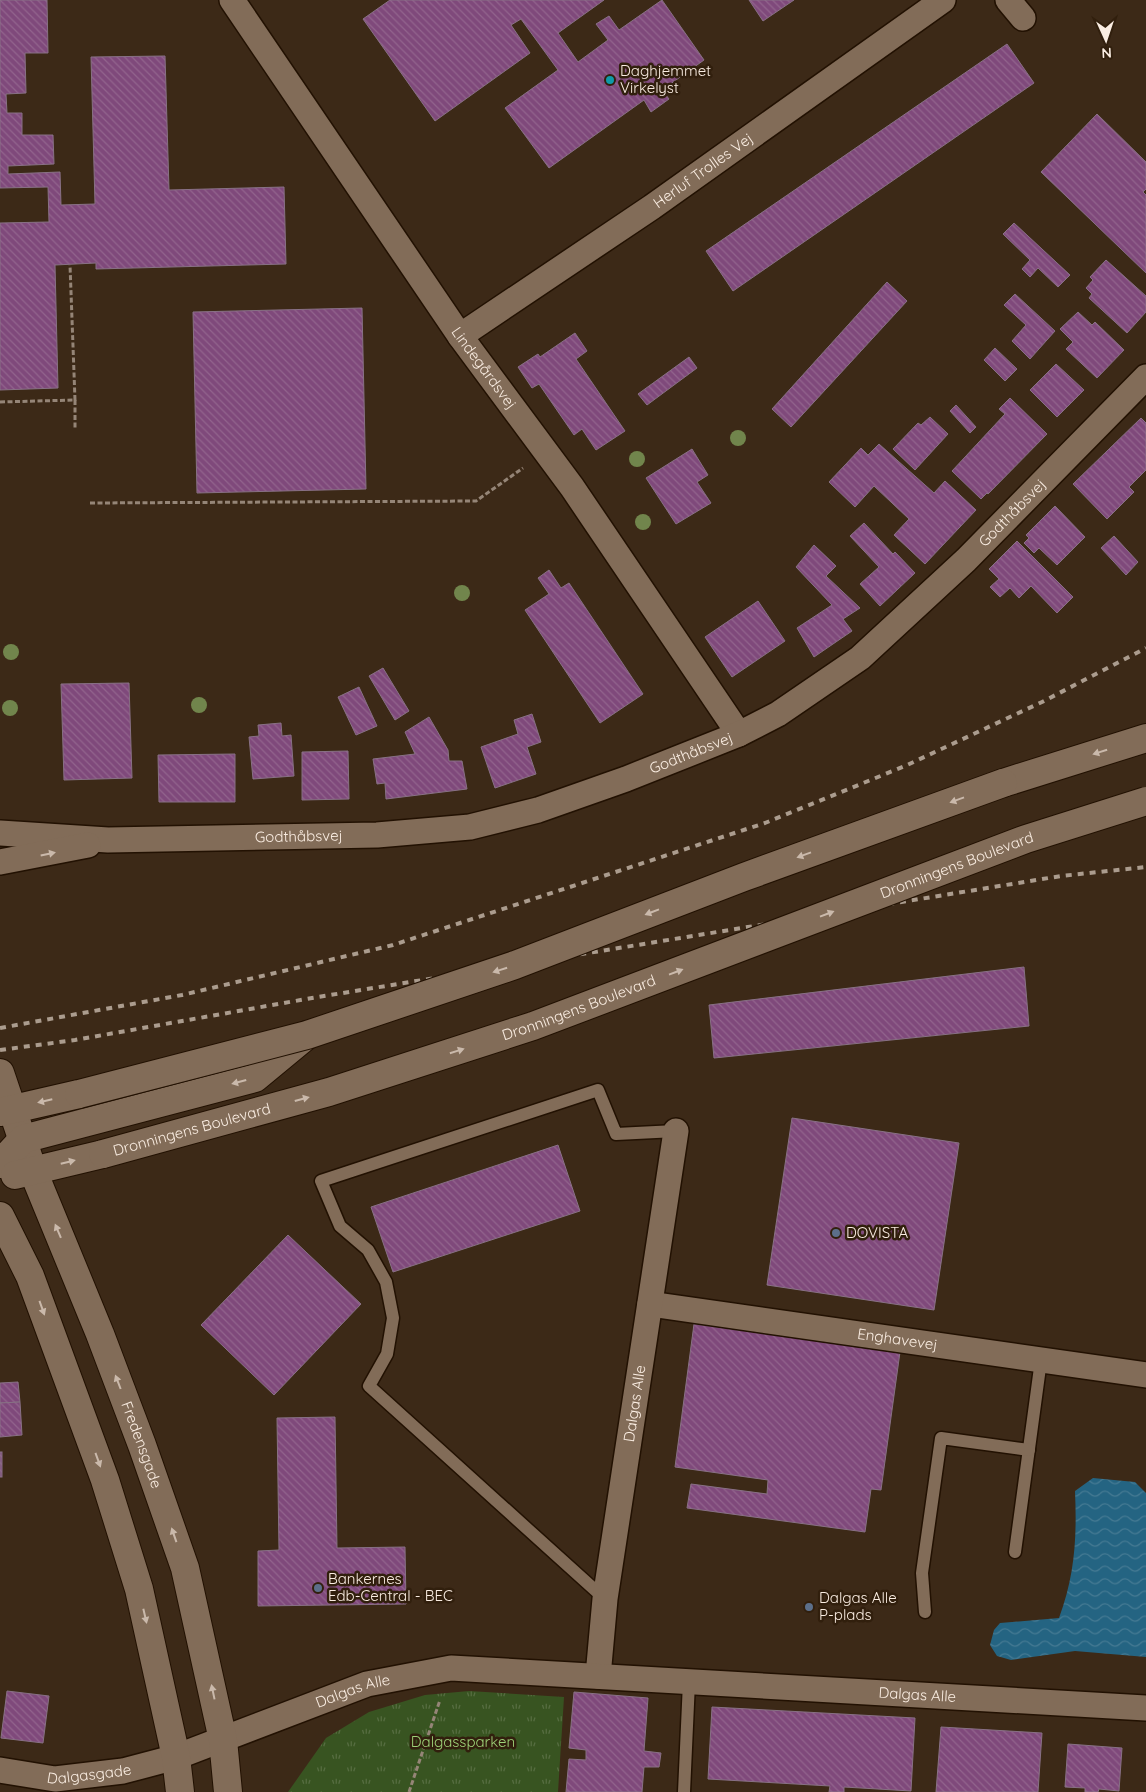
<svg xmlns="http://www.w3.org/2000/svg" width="1146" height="1792" viewBox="0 0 1146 1792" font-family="Quicksand,sans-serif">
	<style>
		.grass { fill: url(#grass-tufts) }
		.water { fill: url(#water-waves) }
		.building { fill: url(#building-back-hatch); stroke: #887185 }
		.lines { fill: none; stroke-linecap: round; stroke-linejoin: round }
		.lane-casing { stroke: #221102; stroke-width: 15 }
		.street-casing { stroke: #221102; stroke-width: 28 }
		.secondary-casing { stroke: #221102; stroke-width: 30 }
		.path { stroke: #958577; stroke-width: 3; stroke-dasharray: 5 2.5; stroke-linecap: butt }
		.lane { stroke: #826c58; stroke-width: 12 }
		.street { stroke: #826c58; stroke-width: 25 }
		.secondary { stroke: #826c58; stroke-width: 28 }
		.rail { stroke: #ab9c8e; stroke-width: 4; stroke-dasharray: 6 6; stroke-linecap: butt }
		.secondary-bridge-casing { stroke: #221102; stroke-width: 30; stroke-linecap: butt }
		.secondary-bridge { stroke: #826c58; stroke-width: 28 }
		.tree { fill: #71854c }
		.oneway { fill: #cab9ab }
		.culture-dot { fill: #0f9aa8; stroke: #311f0d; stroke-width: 2 }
		.service-dot { fill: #5c6f8a; stroke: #311f0d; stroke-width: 2 }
		.labels { text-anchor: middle; stroke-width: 5; stroke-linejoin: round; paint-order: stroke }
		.poi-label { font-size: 15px; fill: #faede2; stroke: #311f0d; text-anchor: start }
		.street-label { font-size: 15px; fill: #faede2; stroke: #311f0d }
		.park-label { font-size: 15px; fill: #9dd178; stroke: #311f0d }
	</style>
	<defs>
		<pattern id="grass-tufts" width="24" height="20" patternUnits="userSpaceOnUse" patternTransform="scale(1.25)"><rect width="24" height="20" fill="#385421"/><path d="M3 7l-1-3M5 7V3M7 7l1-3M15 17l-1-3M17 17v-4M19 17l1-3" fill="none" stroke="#566d41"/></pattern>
		<pattern id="water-waves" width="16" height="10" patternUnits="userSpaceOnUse" patternTransform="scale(1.25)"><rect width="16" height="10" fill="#246482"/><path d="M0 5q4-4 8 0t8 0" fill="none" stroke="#457a93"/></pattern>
		<pattern id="building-back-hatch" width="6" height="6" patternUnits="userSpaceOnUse" patternTransform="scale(1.25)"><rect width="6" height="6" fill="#7f497b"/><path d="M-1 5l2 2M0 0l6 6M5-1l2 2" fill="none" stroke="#92648d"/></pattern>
	</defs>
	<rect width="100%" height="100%" fill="#3c2917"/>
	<polygon class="grass" points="469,1691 564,1697 558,1792 288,1792 326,1738 369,1712 425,1695"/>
	<path class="water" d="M1093,1478l42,4 11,11v164l-71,-6 -64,9 -14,-4 -7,-11 4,-15 6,-7 59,-5c16,-43 18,-81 16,-127z"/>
	<g class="building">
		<polygon points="0,0 47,0 48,53 25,53 26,93 6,94 7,113 22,113 22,135 53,135 54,164 8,166 8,174 60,172 61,205 95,204 91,57 165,56 169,190 284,187 286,264 96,269 96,263 55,265 58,388 0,390 0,223 49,222 48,187 0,188"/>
		<polygon points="390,0 604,0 558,33 578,62 608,40 596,24 609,16 619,30 662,0 704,60 662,90 669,99 651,112 644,100 549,168 505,108 558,70 521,19 511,25 530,53 435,121 363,19"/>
		<polygon points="749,0 794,0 763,21"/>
		<polygon points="1007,44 1034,83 733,291 706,251"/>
		<polygon points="1097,114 1146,162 1146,189 1143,192 1146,195 1146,273 1041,172"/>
		<polygon points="1014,223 1070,275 1058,287 1038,268 1030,277 1022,269 1030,260 1003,234"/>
		<polygon points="1106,260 1146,296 1146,312 1127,333 1089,298 1092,294 1086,288 1093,280 1090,277"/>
		<polygon points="887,282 907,301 791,427 772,409"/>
		<polygon points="1015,294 1055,331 1030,359 1012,341 1026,325 1004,305"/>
		<polygon points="362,308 366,489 197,493 193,312"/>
		<polygon points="1078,312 1092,325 1095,322 1124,350 1097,378 1066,349 1073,342 1060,329"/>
		<polygon points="575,333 587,351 576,359 625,431 596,450 582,429 574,435 539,384 532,388 518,367 538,354 540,357"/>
		<polygon points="995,348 1017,369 1005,381 984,360"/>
		<polygon points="689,357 697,368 647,405 638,394"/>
		<polygon points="1056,364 1084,390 1057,417 1030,390"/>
		<polygon points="1010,398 1047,434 988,494 987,493 981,499 952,471 1005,414 999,409"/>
		<polygon points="956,405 976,427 970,433 950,411"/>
		<polygon points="930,417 948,434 915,470 893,449 918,423 921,425"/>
		<polygon points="1141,418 1146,423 1146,470 1129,487 1134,492 1107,519 1073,484"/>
		<polygon points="879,444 934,493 945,481 976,510 925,564 894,535 909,519 874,486 855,507 829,482 861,448 868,455"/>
		<polygon points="692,449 708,475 697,482 711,503 676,524 646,478"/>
		<polygon points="1055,506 1085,537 1057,565 1039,548 1034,553 1024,543 1029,538 1026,535"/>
		<polygon points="864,523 893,554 895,552 915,573 880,606 860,584 879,567 850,536"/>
		<polygon points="1114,536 1138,562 1126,575 1101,548"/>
		<polygon points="1017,541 1073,597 1057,613 1031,586 1019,598 1010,588 1000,597 990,587 999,579 989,569"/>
		<polygon points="814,545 836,566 826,576 860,608 843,619 852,631 814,657 797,628 832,605 796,567"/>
		<polygon points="549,570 561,588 569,583 643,694 600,723 525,610 549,594 538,578"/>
		<polygon points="758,601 785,641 732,677 705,637"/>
		<polygon points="383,668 409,711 395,720 369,676"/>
		<polygon points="129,683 132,778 64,780 61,684"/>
		<polygon points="359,687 377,726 356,735 338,697"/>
		<polygon points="532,714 541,742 527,747 536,774 495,788 481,747 518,734 514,720"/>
		<polygon points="429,717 448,750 449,761 462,761 467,789 386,799 385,783 377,784 373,759 415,754 405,732"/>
		<polygon points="281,723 282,736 291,735 294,776 253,779 249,737 259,736 258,725"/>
		<polygon points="348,751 349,799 302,800 302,752"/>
		<polygon points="235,754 235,802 159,802 158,755"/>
		<polygon points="1024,967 1029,1026 714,1058 709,1005"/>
		<polygon points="792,1118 959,1143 934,1310 767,1285"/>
		<polygon points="558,1145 580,1211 393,1272 371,1207"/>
		<polygon points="288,1235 361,1304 274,1395 201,1325"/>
		<polygon points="694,1324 900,1352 881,1490 871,1489 865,1532 687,1508 691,1484 767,1494 768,1480 675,1467"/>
		<polygon points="18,1382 20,1402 0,1403 0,1383"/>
		<polygon points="20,1402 22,1435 0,1437 0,1403"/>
		<polygon points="335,1417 337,1548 405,1547 406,1604 258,1606 258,1551 279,1550 277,1418"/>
		<rect x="0" y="1452" width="2" height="25"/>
		<polygon points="7,1691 49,1696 43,1743 1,1738"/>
		<polygon points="574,1692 648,1698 644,1751 661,1753 659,1767 644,1767 642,1792 566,1792 569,1759 586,1760 586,1750 569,1748"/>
		<polygon points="712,1707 915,1718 911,1791 844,1787 844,1792 829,1792 830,1786 708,1779"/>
		<polygon points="941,1727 1042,1733 1038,1792 936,1792"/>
		<polygon points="1068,1744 1122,1748 1119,1791 1099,1789 1098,1792 1085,1792 1085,1788 1065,1787"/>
	</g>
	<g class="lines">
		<g class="lane-casing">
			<g id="lane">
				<polyline points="1015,1552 1041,1360"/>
				<polyline points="605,1599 369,1386 387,1354 393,1318 386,1282 368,1250 340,1226 321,1181 598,1090 616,1134 676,1131"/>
				<polyline points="925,1612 922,1573 941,1438 1029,1450"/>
				<polyline points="684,1792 689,1682"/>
			</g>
		</g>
		<g class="street-casing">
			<g id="street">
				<path id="s1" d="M232,0l228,336 112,151 167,247"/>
				<polyline points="1008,0 1023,18"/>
				<path id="s2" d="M460,336l192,-129 291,-207"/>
				<path id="s3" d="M0,833l108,7 269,-5 93,-8 68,-17 88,-31 113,-45 39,-20 82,-56 106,-98 180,-183"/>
				<polyline points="0,862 88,845"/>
				<path id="s4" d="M650,1304l496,71"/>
				<path id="s5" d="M598,1676l7,-77 71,-468"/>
				<path id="s6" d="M0,1770l55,9 68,-8 53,-14 191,-73 84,-16 695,40"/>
			</g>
		</g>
		<g class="secondary-casing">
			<g id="secondary">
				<polyline points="1003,783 1146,738"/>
				<path id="s7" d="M0,1073l33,98 67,163 42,111 43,123 38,172 5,52"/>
				<polyline points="0,1112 79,1094"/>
				<polyline points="0,1164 23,1139 255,1078 307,1035"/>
				<polyline points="15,1175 103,1154"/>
				<polyline points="0,1216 30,1276 105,1480 139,1589 176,1757 180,1792"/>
			</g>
		</g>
		<g class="path">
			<polyline points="75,400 75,428"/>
			<polyline points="0,402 75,400 70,265"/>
			<polyline points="90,503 476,501 523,468"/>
			<polyline points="409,1792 440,1700"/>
		</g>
		<use href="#lane" class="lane"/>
		<use href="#street" class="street"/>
		<use href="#secondary" class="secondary"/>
		<g class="rail">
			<polyline points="0,1028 182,995 393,945 765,823 905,766 1042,702 1146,648"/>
			<polyline points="0,1050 75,1040 312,998 1061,876 1146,867"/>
		</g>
		<g class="secondary-bridge-casing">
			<g id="secondary-bridge">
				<polyline points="79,1094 307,1035 515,965 744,877 1003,783"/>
				<path id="s8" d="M103,1154l226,-62 204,-66 493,-187 120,-38"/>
			</g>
		</g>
		<use href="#secondary-bridge" class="secondary-bridge"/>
	</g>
	<g class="tree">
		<circle cx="738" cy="438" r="8"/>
		<circle cx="637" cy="459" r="8"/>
		<circle cx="643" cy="522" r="8"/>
		<circle cx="462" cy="593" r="8"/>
		<circle cx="11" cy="652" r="8"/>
		<circle cx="199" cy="705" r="8"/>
		<circle cx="10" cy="708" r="8"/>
	</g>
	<defs><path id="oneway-solid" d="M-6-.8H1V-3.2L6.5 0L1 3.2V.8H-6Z" transform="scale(1.25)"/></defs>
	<g class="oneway">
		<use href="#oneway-solid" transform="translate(1100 752) rotate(162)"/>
		<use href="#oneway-solid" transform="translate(957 800) rotate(160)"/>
		<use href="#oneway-solid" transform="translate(48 854) rotate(-12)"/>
		<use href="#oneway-solid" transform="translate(804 855) rotate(160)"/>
		<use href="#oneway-solid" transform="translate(652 912) rotate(159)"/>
		<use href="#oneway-solid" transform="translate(827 914) rotate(-21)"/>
		<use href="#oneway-solid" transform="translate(500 970) rotate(162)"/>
		<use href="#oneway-solid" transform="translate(676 972) rotate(-21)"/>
		<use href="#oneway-solid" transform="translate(457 1051) rotate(-18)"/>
		<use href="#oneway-solid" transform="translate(239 1082) rotate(165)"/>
		<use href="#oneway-solid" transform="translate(302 1099) rotate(-15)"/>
		<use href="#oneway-solid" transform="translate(45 1101) rotate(167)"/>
		<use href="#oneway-solid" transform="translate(68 1162) rotate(-14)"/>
		<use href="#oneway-solid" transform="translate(58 1231) rotate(-113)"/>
		<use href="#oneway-solid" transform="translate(42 1308) rotate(70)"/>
		<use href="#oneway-solid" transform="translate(118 1382) rotate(-111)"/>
		<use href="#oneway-solid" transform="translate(98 1460) rotate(70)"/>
		<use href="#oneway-solid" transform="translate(174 1535) rotate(-109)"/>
		<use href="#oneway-solid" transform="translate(145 1616) rotate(77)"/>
		<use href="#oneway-solid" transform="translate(213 1692) rotate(-102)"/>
	</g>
	<circle class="culture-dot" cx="610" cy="80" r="5"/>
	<g class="service-dot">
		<circle cx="836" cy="1233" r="5"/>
		<circle cx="318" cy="1588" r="5"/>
		<circle cx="809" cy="1607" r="5"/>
	</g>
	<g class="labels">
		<g class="poi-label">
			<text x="620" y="76">Daghjemmet<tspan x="620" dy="17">Virkelyst</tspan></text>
			<text x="846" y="1238">DOVISTA</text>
			<text x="328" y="1584">Bankernes<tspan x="328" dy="17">Edb-Central - BEC</tspan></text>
			<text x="819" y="1603">Dalgas Alle<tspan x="819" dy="17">P-plads</tspan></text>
		</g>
		<g class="street-label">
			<text dy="5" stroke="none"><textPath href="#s2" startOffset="294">Herluf Trolles Vej</textPath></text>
			<text dy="5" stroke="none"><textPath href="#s1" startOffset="446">Lindegårdsvej</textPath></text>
			<text dy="5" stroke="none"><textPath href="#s3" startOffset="1109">Godthåbsvej</textPath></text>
			<text dy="5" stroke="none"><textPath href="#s3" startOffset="704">Godthåbsvej</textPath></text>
			<text dy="5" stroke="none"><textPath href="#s3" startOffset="299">Godthåbsvej</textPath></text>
			<text dy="5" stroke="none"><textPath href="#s8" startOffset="902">Dronningens Boulevard</textPath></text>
			<text dy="5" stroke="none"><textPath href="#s8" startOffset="498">Dronningens Boulevard</textPath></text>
			<text dy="5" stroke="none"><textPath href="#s8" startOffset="92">Dronningens Boulevard</textPath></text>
			<text dy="5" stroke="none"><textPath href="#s4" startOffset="250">Enghavevej</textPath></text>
			<text dy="5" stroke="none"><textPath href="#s5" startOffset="275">Dalgas Alle</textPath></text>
			<text dy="5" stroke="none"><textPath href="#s7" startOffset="398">Fredensgade</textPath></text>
			<text dy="5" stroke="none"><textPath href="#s6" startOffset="368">Dalgas Alle</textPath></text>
			<text dy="5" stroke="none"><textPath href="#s6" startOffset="936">Dalgas Alle</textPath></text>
			<text dy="5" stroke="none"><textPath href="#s6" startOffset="90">Dalgasgade</textPath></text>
		</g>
		<g class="park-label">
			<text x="463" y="1747">Dalgassparken</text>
		</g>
	</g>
	<g transform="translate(1106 40) rotate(177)" stroke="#311f0d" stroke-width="4" paint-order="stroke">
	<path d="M0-4L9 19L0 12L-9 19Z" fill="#faede2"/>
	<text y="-8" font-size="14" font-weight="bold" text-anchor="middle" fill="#faede2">N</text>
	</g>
</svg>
